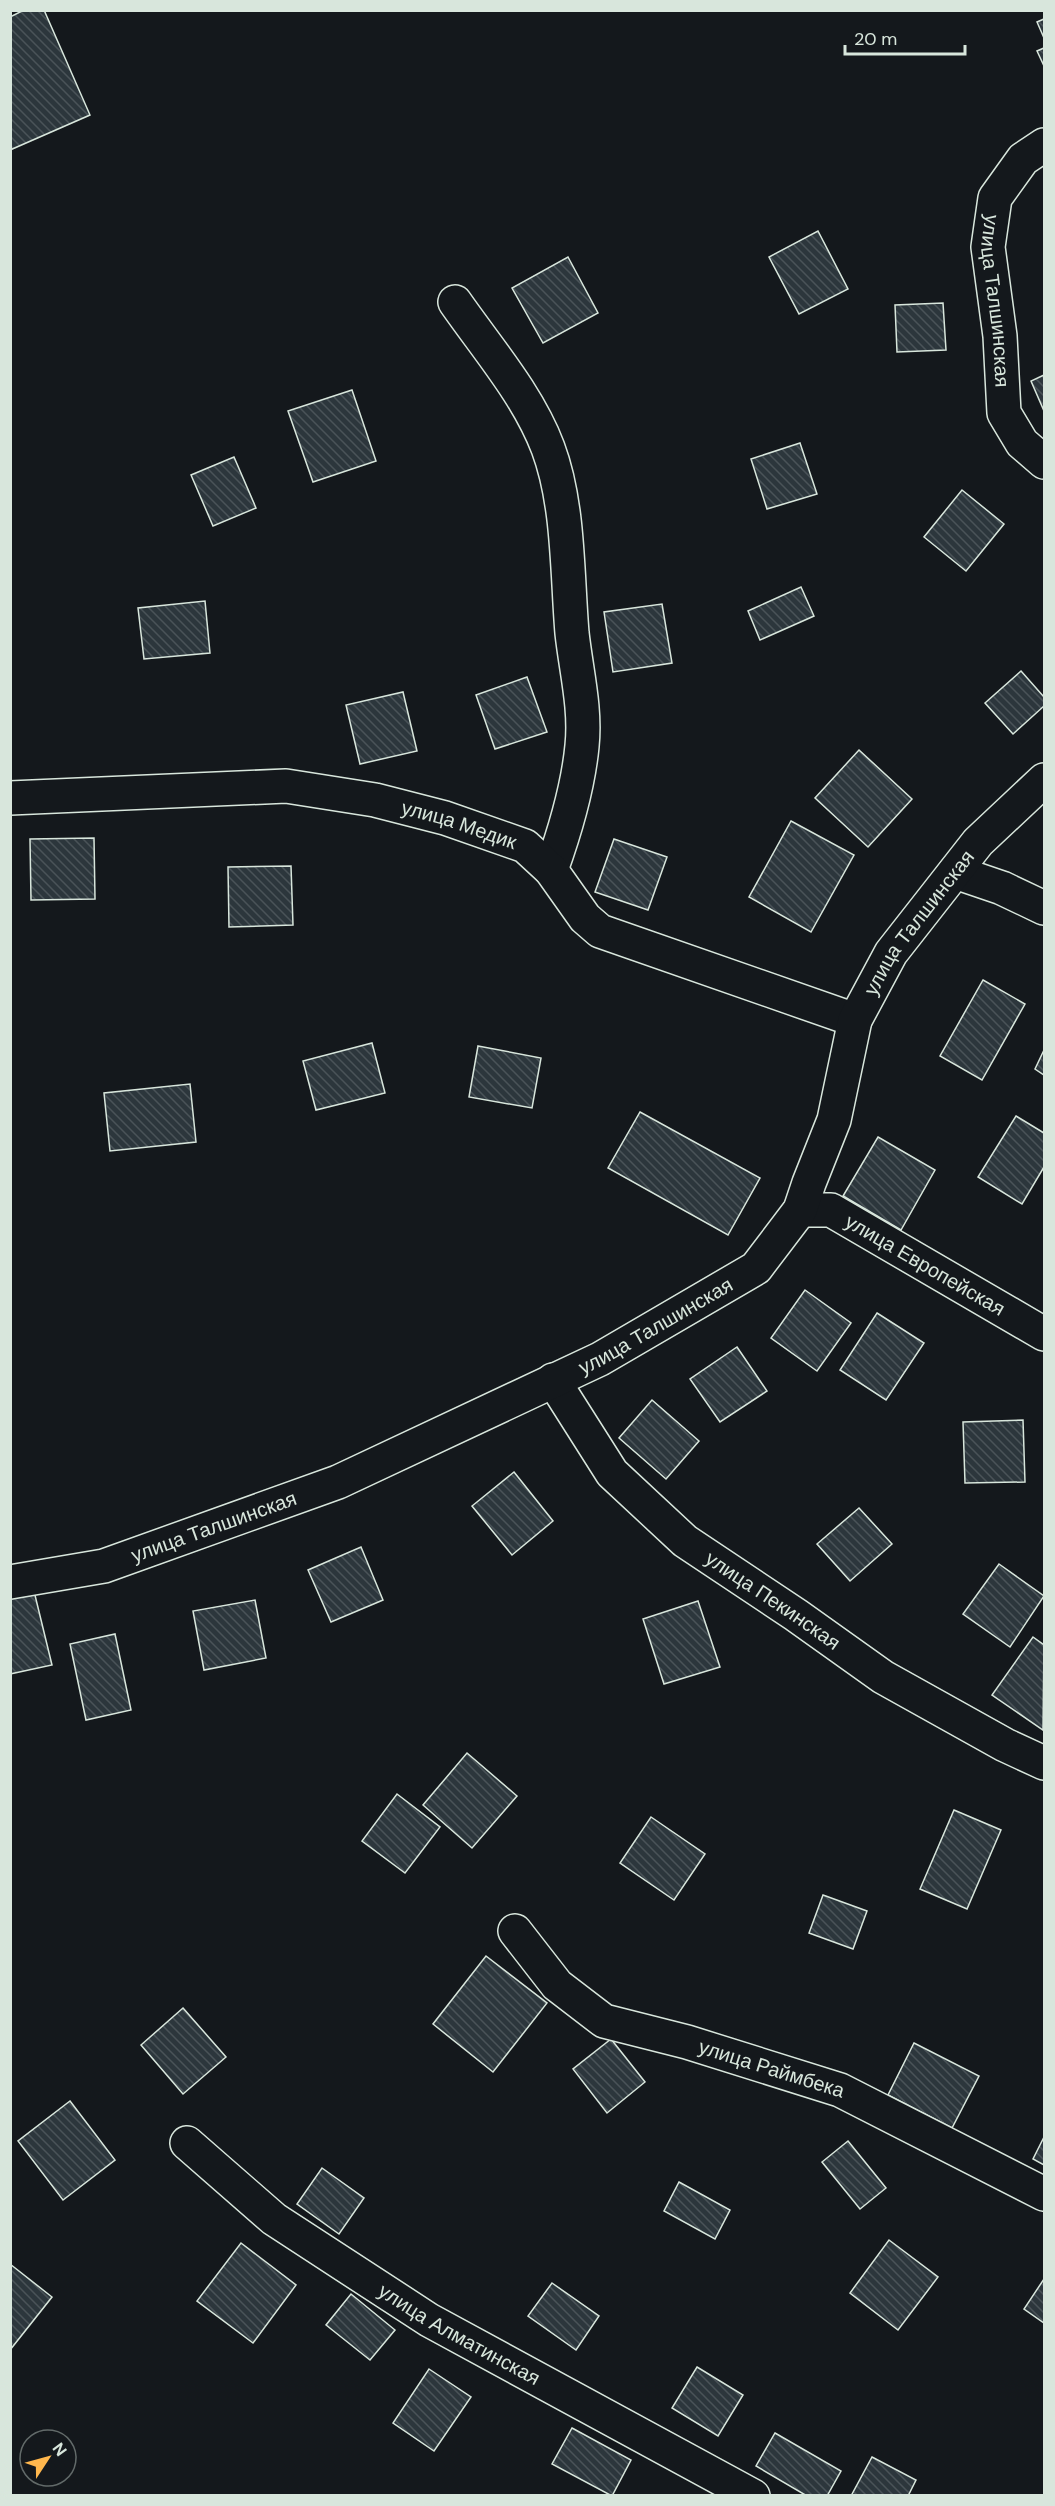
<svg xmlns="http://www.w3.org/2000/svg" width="1055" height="2506" viewBox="0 0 1055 2506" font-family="'DM Sans',sans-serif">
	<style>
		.building { fill: url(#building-back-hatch); stroke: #d8e6dc; stroke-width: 1.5 }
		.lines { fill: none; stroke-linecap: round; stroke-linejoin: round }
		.street-casing { stroke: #d8e6dc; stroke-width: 36 }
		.street { stroke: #14181c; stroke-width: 33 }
		.labels { text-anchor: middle; stroke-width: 4.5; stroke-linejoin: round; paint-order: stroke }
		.street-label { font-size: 20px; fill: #d8e6dc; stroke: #14181c }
	</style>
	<defs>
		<pattern id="building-back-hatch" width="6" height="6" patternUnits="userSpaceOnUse" patternTransform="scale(1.5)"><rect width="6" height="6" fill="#2c363c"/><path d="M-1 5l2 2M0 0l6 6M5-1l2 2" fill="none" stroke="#4a5358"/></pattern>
	</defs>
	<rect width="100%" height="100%" fill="#14181c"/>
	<g class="building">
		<polygon points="24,10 44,10 90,115 10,150 10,17"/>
		<polygon points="1044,19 1044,38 1037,22"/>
		<polygon points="1044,48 1044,66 1037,51"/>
		<polygon points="818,231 848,289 799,314 769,257"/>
		<polygon points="568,257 598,313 543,343 512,288"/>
		<polygon points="943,303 946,350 897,352 895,305"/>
		<polygon points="1044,375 1044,411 1031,381"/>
		<polygon points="352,390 376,461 313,482 288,411"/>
		<polygon points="800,443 817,494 767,509 751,459"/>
		<polygon points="234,457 256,508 213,526 191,475"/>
		<polygon points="962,490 1004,524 966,571 924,537"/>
		<polygon points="801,587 814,616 760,640 748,611"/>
		<polygon points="205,601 210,653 144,659 138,608"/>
		<polygon points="662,604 672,663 613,672 604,612"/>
		<polygon points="1021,671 1044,697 1044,706 1013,734 985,703"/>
		<polygon points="527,677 547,732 495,749 476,695"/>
		<polygon points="403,692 417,751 360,764 346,705"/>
		<polygon points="859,750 912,799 868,847 815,798"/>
		<polygon points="791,821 854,855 811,932 749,897"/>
		<polygon points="94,838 95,899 31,900 30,839"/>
		<polygon points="614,839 667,857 648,910 595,892"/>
		<polygon points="291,866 293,925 229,927 228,867"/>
		<polygon points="983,980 1025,1004 982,1080 940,1056"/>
		<polygon points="372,1043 385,1093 316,1110 303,1061"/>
		<polygon points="478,1046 541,1058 532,1108 469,1097"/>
		<polygon points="1044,1050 1044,1075 1035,1069"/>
		<polygon points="190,1084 196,1142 110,1151 104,1093"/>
		<polygon points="640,1112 760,1178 728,1235 608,1168"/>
		<polygon points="1016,1116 1044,1133 1044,1167 1022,1204 978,1177"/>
		<polygon points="878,1137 935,1170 901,1230 843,1196"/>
		<polygon points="805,1290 851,1323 817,1371 771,1338"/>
		<polygon points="877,1313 924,1343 886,1400 840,1370"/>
		<polygon points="737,1347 767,1391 720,1422 690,1379"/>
		<polygon points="652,1400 699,1441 666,1479 619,1438"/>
		<polygon points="1023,1420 1025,1482 965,1483 963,1422"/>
		<polygon points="514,1472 553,1521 512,1555 472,1506"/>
		<polygon points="859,1508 892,1544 850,1581 817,1544"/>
		<polygon points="361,1547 383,1600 331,1622 308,1570"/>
		<polygon points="999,1564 1044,1596 1010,1647 963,1614"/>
		<polygon points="33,1587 52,1665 10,1674 10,1592"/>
		<polygon points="255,1600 266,1658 204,1670 193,1611"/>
		<polygon points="698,1601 720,1667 664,1684 643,1619"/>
		<polygon points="115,1634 131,1710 86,1720 70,1644"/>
		<polygon points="1033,1637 1044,1645 1043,1730 992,1695"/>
		<polygon points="467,1753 517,1796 472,1848 423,1805"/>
		<polygon points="397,1794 440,1827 405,1873 362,1841"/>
		<polygon points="954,1810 1001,1830 967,1909 920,1889"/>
		<polygon points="651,1817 705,1854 674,1900 620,1863"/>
		<polygon points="823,1895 867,1911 853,1949 809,1933"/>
		<polygon points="486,1956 547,2003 493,2072 433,2024"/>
		<polygon points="183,2008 226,2057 183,2094 141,2045"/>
		<polygon points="611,2039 645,2082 607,2113 573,2069"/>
		<polygon points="914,2043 979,2076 952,2128 888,2095"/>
		<polygon points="70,2101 115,2160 63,2200 18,2141"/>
		<polygon points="1044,2137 1044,2165 1033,2159"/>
		<polygon points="848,2141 886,2188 860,2209 822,2162"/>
		<polygon points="322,2168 364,2198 339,2234 297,2204"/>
		<polygon points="679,2182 730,2210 715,2239 664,2211"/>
		<polygon points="889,2240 938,2277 898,2330 850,2293"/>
		<polygon points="241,2243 296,2285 253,2343 197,2301"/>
		<polygon points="10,2264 52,2297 10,2350"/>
		<polygon points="1044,2279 1044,2323 1024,2309"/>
		<polygon points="552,2283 599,2316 576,2350 528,2316"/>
		<polygon points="351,2294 395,2330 370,2360 326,2325"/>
		<polygon points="697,2367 743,2395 718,2436 672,2408"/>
		<polygon points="429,2369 471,2397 434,2451 393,2423"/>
		<polygon points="572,2428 631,2460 612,2496 552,2464"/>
		<polygon points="775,2433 841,2471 827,2496 807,2496 756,2466"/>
		<polygon points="872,2457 916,2480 908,2496 851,2496"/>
	</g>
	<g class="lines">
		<g class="street-casing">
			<g id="street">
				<path id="s1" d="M1044,145l-21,14 -28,39 -7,49 12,89 4,77 18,30 22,19"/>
				<path d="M455,302c32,46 73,93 93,146 21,56 19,125 24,185 4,37 14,75 10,113 -4,42 -17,85 -31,124"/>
				<path id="s2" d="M10,798l276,-12 89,14 70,18 80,28 26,24 34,48 15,13 255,89"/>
				<polyline points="955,872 1002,888 1044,908"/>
				<path id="s3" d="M800,1210h31l213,124"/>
				<path id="s4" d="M553,1380l59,93 73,68 111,74 87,62 122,68 39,18"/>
				<path id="s5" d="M10,1582l94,-16 234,-84 262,-123 156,-91 44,-58 9,-27 25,-63 21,-100 36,-67 87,-111 66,-62"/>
				<path id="s6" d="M515,1931l42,54 47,36 83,21 153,48 204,104"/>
				<path id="s7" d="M187,2143l87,76 155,101 324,176"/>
			</g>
		</g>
		<use href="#street" class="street"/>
	</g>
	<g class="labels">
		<g class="street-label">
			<text dy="7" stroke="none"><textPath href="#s1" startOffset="177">улица Талшинская</textPath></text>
			<text dy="7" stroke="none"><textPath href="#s2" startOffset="454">улица Медик</textPath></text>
			<text dy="7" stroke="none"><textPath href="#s5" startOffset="1202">улица Талшинская</textPath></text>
			<text dy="7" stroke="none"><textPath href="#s3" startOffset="140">улица Европейская</textPath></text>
			<text dy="7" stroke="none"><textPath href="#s5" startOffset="698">улица Талшинская</textPath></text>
			<text dy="7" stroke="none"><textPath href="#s5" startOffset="212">улица Талшинская</textPath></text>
			<text dy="7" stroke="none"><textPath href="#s4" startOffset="316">улица Пекинская</textPath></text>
			<text dy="7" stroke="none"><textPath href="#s6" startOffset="302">улица Раймбека</textPath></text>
			<text dy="7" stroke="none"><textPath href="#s7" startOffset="334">улица Алматинская</textPath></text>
		</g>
	</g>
	<rect width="1055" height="2506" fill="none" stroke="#d8e6dc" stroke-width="24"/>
	<g transform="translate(48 2458) rotate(54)"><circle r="28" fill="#14181c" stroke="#626a69" stroke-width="1.5"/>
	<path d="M0-4.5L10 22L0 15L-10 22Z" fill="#ffb74d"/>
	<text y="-9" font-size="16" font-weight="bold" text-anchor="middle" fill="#d8e6dc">N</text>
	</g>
	<path d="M845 45v9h120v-9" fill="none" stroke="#d8e6dc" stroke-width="3"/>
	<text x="854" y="45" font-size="18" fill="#d8e6dc" stroke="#14181c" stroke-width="4.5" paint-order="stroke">20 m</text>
</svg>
